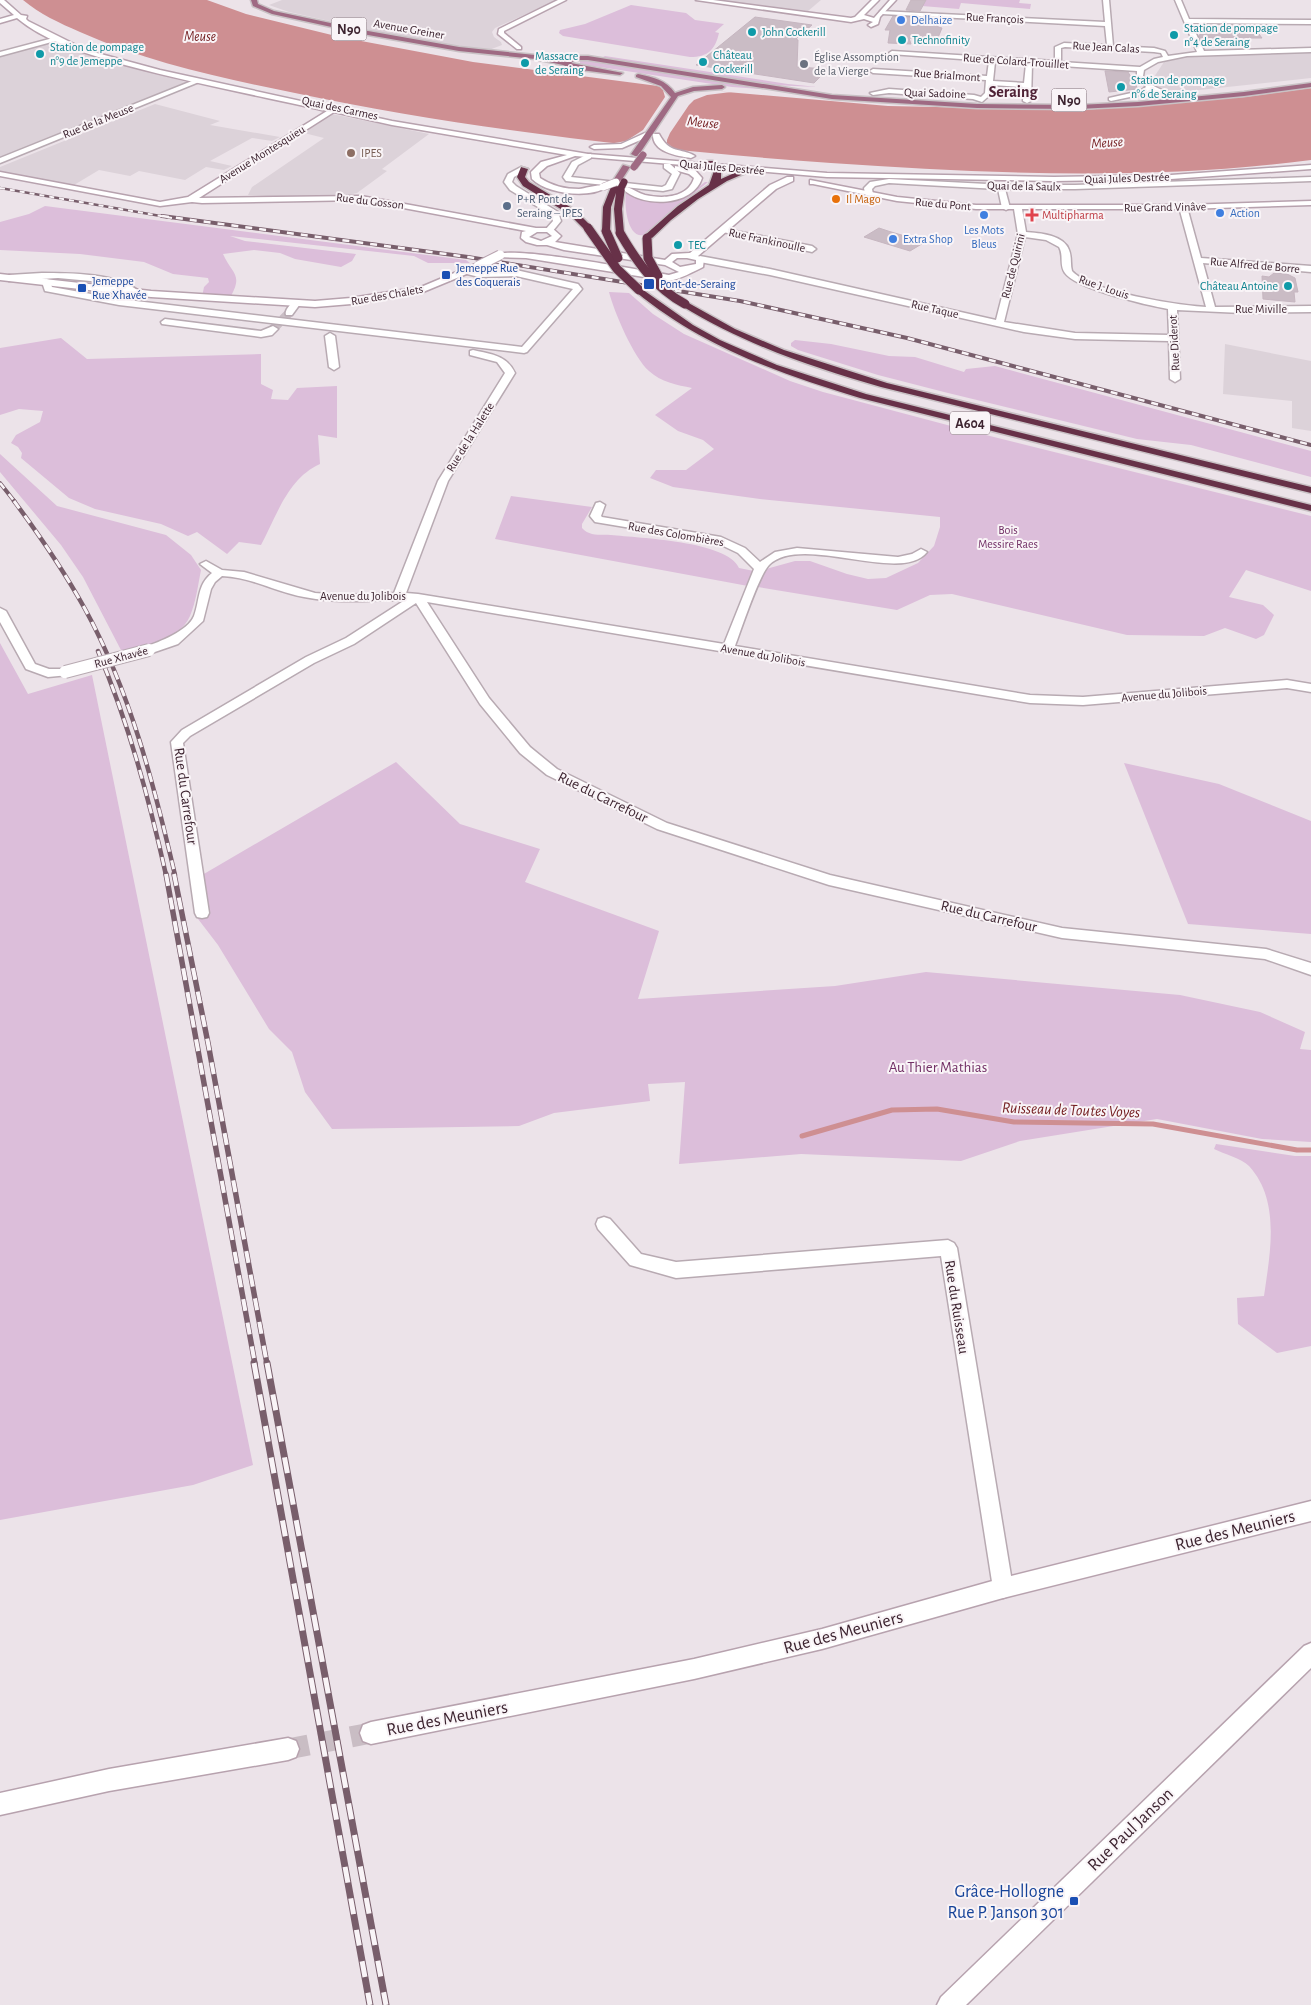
<svg xmlns="http://www.w3.org/2000/svg" width="1311" height="2005" viewBox="0 0 1311 2005" font-family="'Alegreya Sans',sans-serif">
	<style>
		.built { fill: #dcd2d9 }
		.green { fill: #dcbeda }
		.water { fill: #ce8f92 }
		.pier { fill: #ece3e9 }
		.lines { fill: none; stroke-linecap: round; stroke-linejoin: round }
		.stream { stroke: #ce8f92; stroke-width: 5 }
		.building { fill: #cabcc5; stroke: #c6b6c0 }
		.street-tunnel { stroke: #c9bdc4; stroke-width: 9; stroke-dasharray: 9 4.5; stroke-linecap: butt }
		.secondary-tunnel { stroke: #c9bdc4; stroke-width: 21; stroke-dasharray: 21 11; stroke-linecap: butt }
		.street-casing { stroke: #b8aab2; stroke-width: 3 }
		.secondary-casing { stroke: #b7a2ae; stroke-width: 3 }
		.primary-casing { stroke: #c9c2c5; stroke-width: 3 }
		.highway-casing { stroke: #c9c2c5; stroke-width: 3 }
		.street { fill: #fff; fill-rule: evenodd }
		.secondary { fill: #fff; fill-rule: evenodd }
		.primary { fill: #9f6a83; fill-rule: evenodd }
		.highway { fill: #673148; fill-rule: evenodd }
		.rail-far4-casing { stroke: #785e6b; stroke-width: 2.5 }
		.rail-far3-casing { stroke: #785e6b; stroke-width: 4 }
		.rail-far2-casing { stroke: #785e6b; stroke-width: 4.5 }
		.rail-far1-casing { stroke: #785e6b; stroke-width: 5.5 }
		.rail-casing { stroke: #785e6b; stroke-width: 7 }
		.rail-far4 { stroke: #f9f4f7; stroke-width: 2; stroke-dasharray: 5; stroke-linecap: butt }
		.rail-far3 { stroke: #f9f4f7; stroke-width: 2.5; stroke-dasharray: 7; stroke-linecap: butt }
		.rail-far2 { stroke: #f9f4f7; stroke-width: 3; stroke-dasharray: 9; stroke-linecap: butt }
		.rail-far1 { stroke: #f9f4f7; stroke-width: 4; stroke-dasharray: 12; stroke-linecap: butt }
		.rail { stroke: #f9f4f7; stroke-width: 5; stroke-dasharray: 16; stroke-linecap: butt }
		.street-bridge-casing { stroke: #b8aab2; stroke-width: 14; stroke-linecap: butt }
		.secondary-bridge-far1-casing { stroke: #b7a2ae; stroke-width: 8; stroke-linecap: butt }
		.secondary-bridge-casing { stroke: #b7a2ae; stroke-width: 11; stroke-linecap: butt }
		.primary-bridge-casing { stroke: #c9c2c5; stroke-width: 8; stroke-linecap: butt }
		.highway-bridge-far1-casing { stroke: #c9c2c5; stroke-width: 8; stroke-linecap: butt }
		.highway-bridge-casing { stroke: #c9c2c5; stroke-width: 11; stroke-linecap: butt }
		.street-bridge { stroke: #fff; stroke-width: 12 }
		.secondary-bridge-far1 { stroke: #fff; stroke-width: 7 }
		.secondary-bridge { stroke: #fff; stroke-width: 9 }
		.primary-bridge { stroke: #9f6a83; stroke-width: 7 }
		.highway-bridge-far1 { stroke: #673148; stroke-width: 7 }
		.highway-bridge { stroke: #673148; stroke-width: 9 }
		.shop-dot { fill: #3f7fe0; stroke: #f9f4f7; stroke-width: 2 }
		.culture-dot { fill: #0f9aa8; stroke: #f9f4f7; stroke-width: 2 }
		.worship-dot { fill: #6b7280; stroke: #f9f4f7; stroke-width: 2 }
		.education-dot { fill: #8d6e63; stroke: #f9f4f7; stroke-width: 2 }
		.food-dot { fill: #e8710a; stroke: #f9f4f7; stroke-width: 2 }
		.service-dot { fill: #5c6f8a; stroke: #f9f4f7; stroke-width: 2 }
		.health-dot { fill: #e0444e; stroke: #f9f4f7; stroke-width: 2 }
		.transit-dot { fill: #1a4fb4; stroke: #f9f4f7; stroke-width: 2 }
		.labels { text-anchor: middle; stroke-width: 4; stroke-linejoin: round; paint-order: stroke }
		.far-street-label { font-size: 12px; fill: #3d2430; stroke: #f9f4f7 }
		.far-shop-label { font-size: 12px; fill: #366cbe; stroke: #f9f4f7; text-anchor: start }
		.far-culture-label { font-size: 12px; fill: #0d838f; stroke: #f9f4f7; text-anchor: start }
		.far-worship-label { font-size: 12px; fill: #5b616d; stroke: #f9f4f7; text-anchor: start }
		.far-education-label { font-size: 12px; fill: #785e54; stroke: #f9f4f7; text-anchor: start }
		.far-service-label { font-size: 12px; fill: #4e5e75; stroke: #f9f4f7; text-anchor: start }
		.far-food-label { font-size: 12px; fill: #c56008; stroke: #f9f4f7; text-anchor: start }
		.far-health-label { font-size: 12px; fill: #be3a42; stroke: #f9f4f7; text-anchor: start }
		.far-transit-label { font-size: 12px; fill: #164399; stroke: #f9f4f7; text-anchor: start }
		.far-park-label { font-size: 12px; fill: #723066; stroke: #f9f4f7 }
		.shield { fill: #f9f4f7; stroke: #75626c; stroke-width: 1 }
		.shield-label { font-size: 14px; font-weight: bold; fill: #3d2430 }
		.far-water-label { font-size: 14px; font-style: italic; fill: #762124; stroke: #f9f4f7 }
		.street-label { font-size: 15px; fill: #3d2430; stroke: #f9f4f7 }
		.park-label { font-size: 15px; fill: #723066; stroke: #f9f4f7 }
		.far-district-label { font-size: 16px; font-weight: bold; fill: #4e2135; stroke: #f9f4f7 }
		.water-label { font-size: 16px; font-style: italic; fill: #762124; stroke: #f9f4f7 }
		.near-street-label { font-size: 18px; fill: #3d2430; stroke: #f9f4f7 }
		.near-transit-label { font-size: 18px; fill: #164399; stroke: #f9f4f7; text-anchor: end }
	</style>
	<rect width="100%" height="100%" fill="#ece3e9"/>
	<g class="built">
		<polygon points="282,0 557,0 495,28 492,32 494,37 501,42 502,45 489,50 448,45 397,36 289,12 269,5"/>
		<polygon points="712,0 821,0 808,11"/>
		<polygon points="51,42 56,42 88,54 186,82 0,159 0,55"/>
		<polygon points="1311,52 1311,78 1171,93 1150,83 1166,59 1199,55"/>
		<polygon points="155,104 220,121 210,125 280,137 272,141 252,138 210,161 232,166 224,170 206,167 185,180 139,171 130,176 99,170 74,185 0,171 0,167"/>
		<polygon points="332,114 429,134 382,169 387,171 357,193 348,195 284,197 248,195 252,187 324,138 304,133"/>
		<polygon points="1225,344 1311,361 1311,431 1292,428 1292,401 1223,394"/>
	</g>
	<g class="green">
		<polygon points="926,0 1020,0 1019,3 1031,4 1030,9 961,3 959,9 922,6"/>
		<path d="M631,5l55,8 9,7 29,4 -9,8 4,1c-4,17 -11,24 -29,24l-127,-21 -4,-3 1,-3 25,-6z"/>
		<polygon points="605,56 788,84 817,87 773,85 601,58"/>
		<polygon points="592,60 773,90 732,87 580,64 580,61"/>
		<path d="M705,182h3l-64,53c-17,4 -20,-31 -18,-42 15,8 40,10 57,4 9,-3 15,-10 22,-15z"/>
		<path d="M45,206l421,54 4,3h-42l-14,-7 -184,-20 15,5 111,13 -4,7 -11,6 -46,-8 -15,-6 -26,-3 -31,4c9,20 20,20 8,42l-29,1 2,-10 5,-5 -1,-4 -35,-4 -29,-12 -64,-8 -80,-4v-28l29,-8z"/>
		<path d="M609,292l20,1 24,21 31,20 106,47 33,11 143,38 345,86v75l-65,-21 -17,27 34,8 11,10 -10,20 -8,4 -31,-11 -21,8 -77,-1 -175,-41 -22,1 -33,15 -139,-23 8,-18 29,-8h15l37,13 21,5 18,-1 32,-15 16,-17 6,-19v-10l-180,-18 -87,-12 -23,-9 6,-8h30l28,-21 -11,-9 -25,-9 -23,-16 37,-27c-15,-3 -31,-6 -43,-17 -15,-13 -35,-59 -40,-79z"/>
		<path d="M61,338l26,21 174,-5v30l12,6 -2,9 17,1 9,-12 40,-2v52l-19,-3 2,29c-32,14 -44,53 -59,81l-22,-3 -12,12 -30,-22 -9,4 -27,-12 -66,-15 -26,-11 -48,-40 1,-5 -4,-6 -7,-4 5,-8 24,-13 3,-11 -24,-2 -19,6v-67z"/>
		<polygon points="795,340 831,344 889,356 915,357 964,372 966,369 995,366 1311,451 1311,477 1191,445 1137,439 944,392 878,375 798,350 791,346 791,343"/>
		<path d="M0,454l57,52 109,29 25,20 10,15c-3,15 -5,32 -11,46 -11,25 -45,30 -68,36l-39,-75 -22,-32 -61,-73z"/>
		<path d="M511,496l81,11 -10,17v4c8,9 19,6 29,7 28,3 117,6 128,33l15,3 -6,15 -253,-47z"/>
		<polygon points="0,643 28,694 92,675 253,1465 193,1485 0,1520"/>
		<polygon points="396,762 460,824 540,849 525,882 659,931 638,999 835,986 926,972 1180,995 1260,1012 1305,1032 1300,1049 1311,1050 1311,1142 1262,1139 1157,1119 1020,1141 961,1161 801,1154 679,1164 685,1082 648,1084 650,1101 554,1113 519,1126 332,1129 305,1092 292,1052 269,1029 218,945 195,915 202,913 197,878"/>
		<polygon points="1124,763 1219,784 1311,821 1311,934 1188,924"/>
		<path d="M1216,1144l79,12h16v190l-34,7 -39,-29 -1,-26 27,-2c6,-43 17,-95 -15,-130 -8,-8 -25,-12 -35,-17z"/>
	</g>
	<path class="water" d="M23,0h184l39,14 94,23 133,25 185,24 230,20 196,4 161,-13 66,-9v72c-161,21 -319,14 -480,3 -180,-13 -359,-33 -536,-70 -73,-15 -146,-30 -215,-61 -21,-9 -40,-18 -57,-32z"/>
	<polygon class="pier" points="658,85 731,92 707,95 694,100 689,105 670,133 667,140 667,143 672,147 681,152 609,144 626,141 643,130 665,97 663,90"/>
	<g class="lines">
		<polyline class="stream" points="802,1136 892,1110 937,1109 1014,1122 1153,1124 1297,1150 1311,1150"/>
	</g>
	<g class="building">
		<polygon points="911,0 926,0 920,11 906,10"/>
		<polygon points="893,16 937,20 938,27 942,28 937,40 909,38 911,44 888,43 890,30 885,30"/>
		<polygon points="755,17 812,25 796,39 798,40 797,67 828,69 814,83 696,65"/>
		<polygon points="1225,25 1252,25 1262,38 1200,38 1199,35"/>
		<polygon points="1105,71 1128,72 1138,89 1109,92"/>
		<polygon points="879,228 888,231 925,242 910,251 864,237"/>
		<polygon points="1274,273 1287,274 1295,278 1298,292 1294,292 1295,302 1263,299 1262,276 1269,277"/>
	</g>
	<g class="lines">
		<polyline class="street-tunnel" points="273,329 289,313"/>
		<polyline class="secondary-tunnel" points="288,1749 371,1733"/>
		<g class="street-casing">
			<g id="street">
				<path d="M1103,0h6l4,46 41,2 11,3 3,5 29,-4 -22,-52h6l8,19 122,1v4l-120,-1 13,28 107,-3v4l-124,4 -29,6 -14,8 -1,6c9,13 22,15 36,18v2l-2,1 -27,-7 -6,4 -33,7 -2,-1v-2l31,-7 6,-4 -9,-11v-5l-105,-7 -1,37 -4,2 -4,-2 1,-14 -32,-2 -1,9 -9,8 -9,-3 -84,-6 -16,2 -3,-2 19,-4 85,6 7,2 4,-4 1,-13 -113,-7 -3,-2 3,-2 114,7 2,-15 -99,-7 -1,-1 3,-2 163,10v-14l9,-4 43,2 -2,-19 -223,-12 -2,-1v-2l225,11zM1065,47l89,5 7,1 2,4 -9,2 -14,8 -79,-5v-14zM995,62l31,2 -2,19 -31,-2z"/>
				<polygon points="57,37 59,38 59,40 0,56 0,52"/>
				<polygon points="197,79 199,80 199,82 0,163 0,158"/>
				<polygon points="588,154 591,154 591,158 578,165 571,177 662,187 666,185 672,174 664,168 664,164 670,164 680,173 672,189 663,191 566,181 563,177 572,162"/>
				<polygon points="521,167 528,169 514,177 512,182 516,186 558,212 561,221 552,232 545,230 553,221 551,215 510,190 504,182 508,174"/>
				<polygon points="1311,177 1311,181 1075,189 1005,189 1010,208 1006,210 1002,208 998,189 889,183 875,186 872,189 873,194 869,196 865,194 864,188 870,182 889,179 1007,185 1075,185"/>
				<path d="M1180,205l7,2 14,51 110,8v6l-108,-9 12,44 96,-1v6l-69,1 -65,-3 3,69 -5,3 -5,-3 -1,-38 -94,-2 -51,-7 -254,-57 -70,-13 -4,-3 4,-3 70,13 226,51 22,-86 -4,-25 4,-2 4,2 4,23c14,1 38,3 43,18 3,7 1,14 3,21 19,21 105,34 134,36l-27,-100zM1025,237l21,3 13,7c5,8 0,18 6,26 11,16 82,32 103,36l1,26 -94,-2 -71,-11z"/>
				<polygon points="720,228 812,246 816,249 812,252 723,232 720,232"/>
				<polygon points="466,268 479,271 516,270 578,284 582,289 527,352 524,353 119,305 45,291 42,282 46,279 49,280 52,287 119,299 522,347 573,289 516,276 479,277 463,273 463,269"/>
				<path d="M42,273c28,0 78,0 99,20l-4,3 -18,-8 -28,-7 -33,-3 -49,3 -4,-3 4,-3z"/>
				<path d="M296,301l3,1 1,2 -8,11h-6c-2,-4 5,-13 10,-14z"/>
				<polygon points="165,319 261,331 273,326 278,329 272,335 261,337 162,324 161,322"/>
				<polygon points="330,333 335,336 339,367 334,370 329,367 325,336"/>
				<path d="M473,350c17,4 34,5 42,23l-67,108 -42,112 12,1 306,50 30,-75 -16,-16 -23,-11 -120,-20 -5,-6 6,-13 4,-1 5,3 -4,11 1,1 119,20 24,11 15,14 15,-10 22,-4 101,9 14,-3 9,-5 6,3c-26,33 -125,-19 -158,13 -10,10 -28,65 -34,81l295,49 53,2 204,-17 24,4v8l-24,-4 -204,17 -53,-2 -603,-101 62,96 41,49 27,22 110,54 163,52 232,53 204,21 45,14v12l-46,-16 -203,-21 -233,-53 -172,-56 -110,-54 -27,-22 -40,-49 -64,-101 -62,41 -40,19 -124,73 -7,7 26,170 -2,4 -5,1 -5,-1 -2,-4 -24,-171 11,-12 124,-73 40,-19 59,-38c-33,0 -67,4 -101,-3 -28,-5 -53,-20 -82,-21l-7,6 -4,7 -8,32 -25,23 -29,10 -6,-4 2,-3c14,-5 43,-16 49,-31 6,-16 3,-31 18,-43l-12,-9 6,-3 16,9 22,2 71,21 26,2 53,-2 44,-112 67,-108 -8,-11 -27,-7v-4z"/>
				<polygon points="0,608 6,611 35,664 49,669 69,669 71,672 69,675 48,677 26,669 0,622"/>
				<polygon points="604,1217 610,1219 641,1254 676,1262 948,1240 954,1243 957,1248 1013,1588 1010,1595 1003,1598 996,1595 993,1588 941,1256 676,1278 630,1265 598,1229 596,1224 598,1219"/>
			</g>
		</g>
		<g class="secondary-casing">
			<g id="secondary">
				<path d="M0,0h4l17,15 6,1 -1,3 2,2 58,29 74,20 232,51 196,33 239,19 227,4 117,-2 140,-10v4l-140,10 -117,2 -227,-4 -252,-21 -28,10 -8,7 1,5c12,8 25,11 39,11 8,-1 22,-6 28,-2 -18,12 -60,7 -75,-8l-1,-7 10,-10 26,-7 -175,-30 -58,-13 -135,86 162,-2 175,32h16l9,8 -6,6 110,18 7,-6 18,-1 80,-68 17,-8h6v4l-17,8 -78,67 6,3 -1,8c-10,5 -23,12 -34,14l-143,-23 -29,-1 -1,-2c14,-10 148,16 173,20l10,-3 -14,-7 -101,-15 -17,-5h-10l-11,-3 -5,-4 1,-6 4,-1 -165,-31 -159,3 -10,-1 -32,4 -160,-30v-4l160,30 28,-5 139,-86c-67,-15 -135,-28 -202,-46 -37,-11 -78,-22 -108,-47l-17,5v-4l14,-4 -14,-12zM537,232h10l5,4 -11,5 -12,-4zM677,258h10l9,2v4l-16,3 -8,-5z"/>
				<polygon points="558,0 566,0 504,31 504,33 521,47 521,49 517,49 498,34 499,29"/>
				<polygon points="696,0 713,0 851,18 855,17 872,0 879,0 864,15 874,18 890,0 896,0 880,17 878,24 871,27 868,25 873,22 864,19 851,22"/>
				<polygon points="645,133 652,135 622,148 594,149 590,147 594,145 621,144"/>
				<path d="M653,134h6c11,21 21,13 36,22l-4,2c-14,-2 -39,-6 -38,-24z"/>
				<path d="M675,166l20,4 7,8c-9,29 -60,30 -79,11l4,-2c6,2 11,6 18,8 18,4 43,3 49,-17l-5,-4 -14,-4z"/>
				<polygon points="810,180 897,197 976,205 1183,205 1311,201 1311,205 1183,209 976,209 897,201 813,184 810,184"/>
				<polygon points="478,263 482,266 481,268 423,292 351,304 315,307 151,297 0,280 0,274 151,291 315,301 351,298 421,287"/>
				<polygon points="1311,1501 1311,1521 1003,1598 822,1649 694,1679 371,1744 363,1741 360,1733 363,1725 371,1722 694,1659 822,1629 1003,1578"/>
				<polygon points="1311,1643 1311,1668 966,2005 937,2005 941,1997 1304,1646"/>
				<polygon points="288,1738 296,1741 299,1749 296,1757 288,1760 109,1791 0,1815 0,1793 109,1769"/>
			</g>
		</g>
		<g class="primary-casing">
			<g id="primary">
				<polygon points="251,0 257,0 258,4 274,11 368,31 459,47 535,55 558,61 567,60 574,56 588,56 832,95 977,104 1078,105 1138,102 1244,92 1311,83 1311,87 1244,96 1138,106 1078,109 977,108 832,99 588,60 576,60 571,63 623,73 620,75 573,69 563,65 535,59 459,51 368,35 272,14 253,6"/>
				<path d="M638,74c15,3 28,6 37,19l18,-6 29,-2 3,2 -3,2 -28,2 -16,5 -40,60h-3l-4,-2 40,-57 -10,-11 -25,-9v-2z"/>
				<polygon points="623,165 630,167 619,184 613,184 612,182"/>
			</g>
		</g>
		<g class="highway-casing">
			<g id="highway">
				<polygon points="707,161 713,161 721,169 721,179 748,167 755,169 727,181 698,199 671,220 650,240 644,240 644,236 678,206 709,185 714,171 706,163"/>
				<polygon points="521,167 528,169 525,177 529,182 575,210 591,226 591,230 585,230 569,214 523,186 517,177"/>
				<polygon points="618,186 625,188 622,209 624,233 620,235 616,233 614,209 616,193 611,207 610,231 606,233 602,231 603,207 611,187"/>
				<path d="M639,287l54,38 27,15 57,25 89,29 445,111v6l-451,-113c-84,-26 -155,-50 -224,-106v-4z"/>
				<path d="M685,301l50,28 49,21 103,33 424,104v6l-430,-106c-70,-20 -137,-43 -199,-81v-4z"/>
			</g>
		</g>
		<use href="#street" class="street"/>
		<use href="#secondary" class="secondary"/>
		<use href="#primary" class="primary"/>
		<use href="#highway" class="highway"/>
		<g class="rail-far4-casing">
			<polyline id="rail-far4" points="0,188 172,218"/>
		</g>
		<g class="rail-far3-casing">
			<g id="rail-far3">
				<polyline points="162,216 468,257 740,301 907,338 1311,445"/>
				<polyline points="0,483 15,502"/>
			</g>
		</g>
		<g class="rail-far2-casing">
			<g id="rail-far2">
				<path d="M14,501c26,35 50,70 71,108 45,82 69,176 90,266"/>
				<path d="M98,651c31,73 51,148 68,224"/>
			</g>
		</g>
		<g class="rail-far1-casing">
			<g id="rail-far1">
				<polyline points="166,874 255,1364"/>
				<polyline points="174,874 208,1043 267,1364"/>
			</g>
		</g>
		<g class="rail-casing">
			<g id="rail">
				<polyline points="254,1363 370,2005"/>
				<polyline points="267,1363 386,2005"/>
			</g>
		</g>
		<use href="#rail-far4" class="rail-far4"/>
		<use href="#rail-far3" class="rail-far3"/>
		<use href="#rail-far2" class="rail-far2"/>
		<use href="#rail-far1" class="rail-far1"/>
		<use href="#rail" class="rail"/>
		<g class="street-bridge-casing">
			<polyline id="street-bridge" points="65,672 149,650"/>
		</g>
		<g class="secondary-bridge-far1-casing">
			<polyline id="secondary-bridge-far1" points="603,187 616,182"/>
		</g>
		<g class="secondary-bridge-casing">
			<polyline id="secondary-bridge" points="478,266 500,255"/>
		</g>
		<g class="primary-bridge-casing">
			<polyline id="primary-bridge" points="634,167 643,155"/>
		</g>
		<g class="highway-bridge-far1-casing">
			<polyline id="highway-bridge-far1" points="621,188 624,182"/>
		</g>
		<g class="highway-bridge-casing">
			<g id="highway-bridge">
				<polyline points="588,228 617,269 639,290"/>
				<polyline points="606,231 618,258"/>
				<path d="M620,233c17,29 35,55 65,71"/>
				<polyline points="647,238 648,258 658,276"/>
			</g>
		</g>
		<use href="#street-bridge" class="street-bridge"/>
		<use href="#secondary-bridge-far1" class="secondary-bridge-far1"/>
		<use href="#secondary-bridge" class="secondary-bridge"/>
		<use href="#primary-bridge" class="primary-bridge"/>
		<use href="#highway-bridge-far1" class="highway-bridge-far1"/>
		<use href="#highway-bridge" class="highway-bridge"/>
	</g>
	<g class="shop-dot">
		<circle cx="901" cy="20" r="5"/>
		<circle cx="1220" cy="213" r="5"/>
		<circle cx="984" cy="215" r="5"/>
		<circle cx="893" cy="239" r="5"/>
	</g>
	<g class="culture-dot">
		<circle cx="752" cy="32" r="5"/>
		<circle cx="1174" cy="35" r="5"/>
		<circle cx="902" cy="40" r="5"/>
		<circle cx="40" cy="54" r="5"/>
		<circle cx="703" cy="62" r="5"/>
		<circle cx="525" cy="63" r="5"/>
		<circle cx="1121" cy="87" r="5"/>
		<circle cx="678" cy="245" r="5"/>
		<circle cx="1288" cy="286" r="5"/>
	</g>
	<circle class="worship-dot" cx="804" cy="64" r="5"/>
	<circle class="education-dot" cx="351" cy="153" r="5"/>
	<circle class="food-dot" cx="836" cy="199" r="5"/>
	<circle class="service-dot" cx="507" cy="206" r="5"/>
	<path class="health-dot" d="M1029.5 207.5h5v5h5v5h-5v5h-5v-5h-5v-5h5z"/>
	<g class="transit-dot">
		<rect x="441" y="270" width="10" height="10" rx="2.5"/>
		<rect x="643" y="278" width="12" height="12" rx="2.5"/>
		<rect x="77" y="283" width="10" height="10" rx="2.5"/>
		<rect x="1069" y="1896" width="10" height="10" rx="2.5"/>
	</g>
	<g class="labels">
		<g class="far-street-label">
			<text transform="translate(995 18) rotate(3)" y="4">Rue François</text>
			<text transform="translate(409 29) rotate(10)" y="4">Avenue Greiner</text>
			<text transform="translate(1106 47) rotate(3)" y="4">Rue Jean Calas</text>
			<text transform="translate(1016 61) rotate(4)" y="4">Rue de Colard-Trouillet</text>
			<text transform="translate(947 75) rotate(4)" y="4">Rue Brialmont</text>
			<text transform="translate(935 93) rotate(2)" y="4">Quai Sadoine</text>
			<text transform="translate(340 108) rotate(12)" y="4">Quai des Carmes</text>
			<text transform="translate(98 121) rotate(-22)" y="4">Rue de la Meuse</text>
			<text transform="translate(262 154) rotate(-32)" y="4">Avenue Montesquieu</text>
			<text transform="translate(722 167) rotate(5)" y="4">Quai Jules Destrée</text>
			<text transform="translate(1127 178) rotate(-2)" y="4">Quai Jules Destrée</text>
			<text transform="translate(1024 186) rotate(1)" y="4">Quai de la Saulx</text>
			<text transform="translate(370 201) rotate(7)" y="4">Rue du Gosson</text>
			<text transform="translate(943 204) rotate(5)" y="4">Rue du Pont</text>
			<text transform="translate(1165 207) rotate(-1)" y="4">Rue Grand Vinâve</text>
			<text transform="translate(767 240) rotate(12)" y="4">Rue Frankinoulle</text>
			<text transform="translate(1255 265) rotate(5)" y="4">Rue Alfred de Borre</text>
			<text transform="translate(1013 266) rotate(-76)" y="4">Rue de Quirini</text>
			<text transform="translate(1104 287) rotate(19)" y="4">Rue J. Louis</text>
			<text transform="translate(387 295) rotate(-10)" y="4">Rue des Chalets</text>
			<text transform="translate(935 309) rotate(13)" y="4">Rue Taque</text>
			<text x="1261" y="313">Rue Miville</text>
			<text transform="translate(1174 343) rotate(-93)" y="4">Rue Diderot</text>
			<text transform="translate(470 437) rotate(-58)" y="4">Rue de la Halette</text>
			<text transform="translate(676 534) rotate(10)" y="4">Rue des Colombières</text>
			<text x="363" y="600">Avenue du Jolibois</text>
			<text transform="translate(763 655) rotate(10)" y="4">Avenue du Jolibois</text>
			<text transform="translate(121 657) rotate(-15)" y="4">Rue Xhavée</text>
			<text transform="translate(1164 694) rotate(-5)" y="4">Avenue du Jolibois</text>
		</g>
		<g class="far-shop-label">
			<text x="911" y="24">Delhaize</text>
			<text x="1230" y="217">Action</text>
			<text x="984" y="234" text-anchor="middle">Les Mots<tspan x="984" dy="14">Bleus</tspan></text>
			<text x="903" y="243">Extra Shop</text>
		</g>
		<g class="far-culture-label">
			<text x="1184" y="32">Station de pompage<tspan x="1184" dy="14">n°4 de Seraing</tspan></text>
			<text x="762" y="36">John Cockerill</text>
			<text x="912" y="44">Technofinity</text>
			<text x="50" y="51">Station de pompage<tspan x="50" dy="14">n°9 de Jemeppe</tspan></text>
			<text x="713" y="59">Château<tspan x="713" dy="14">Cockerill</tspan></text>
			<text x="535" y="60">Massacre<tspan x="535" dy="14">de Seraing</tspan></text>
			<text x="1131" y="84">Station de pompage<tspan x="1131" dy="14">n°6 de Seraing</tspan></text>
			<text x="688" y="249">TEC</text>
			<text x="1278" y="290" text-anchor="end">Château Antoine</text>
		</g>
		<g class="far-worship-label">
			<text x="814" y="61">Église Assomption<tspan x="814" dy="14">de la Vierge</tspan></text>
		</g>
		<g class="far-education-label">
			<text x="361" y="157">IPES</text>
		</g>
		<g class="far-service-label">
			<text x="517" y="203">P+R Pont de<tspan x="517" dy="14">Seraing – IPES</tspan></text>
		</g>
		<g class="far-food-label">
			<text x="846" y="203">Il Mago</text>
		</g>
		<g class="far-health-label">
			<text x="1042" y="219">Multipharma</text>
		</g>
		<g class="far-transit-label">
			<text x="456" y="272">Jemeppe Rue<tspan x="456" dy="14">des Coquerais</tspan></text>
			<text x="92" y="285">Jemeppe<tspan x="92" dy="14">Rue Xhavée</tspan></text>
			<text x="660" y="288">Pont-de-Seraing</text>
		</g>
		<g class="far-park-label">
			<text x="1008" y="534">Bois<tspan x="1008" dy="14">Messire Raes</tspan></text>
		</g>
		<g class="shield">
			<rect x="331.5" y="17.5" width="35" height="23" rx="4"/>
			<rect x="1051.5" y="88.5" width="35" height="23" rx="4"/>
			<rect x="950" y="411.5" width="40" height="23" rx="4"/>
		</g>
		<g class="shield-label">
			<text x="349" y="34">N90</text>
			<text x="1069" y="105">N90</text>
			<text x="970" y="428">A604</text>
		</g>
		<g class="far-water-label">
			<text x="200" y="41">Meuse</text>
			<text transform="translate(703 122) rotate(6)" y="5">Meuse</text>
			<text transform="translate(1107 142) rotate(-4)" y="5">Meuse</text>
		</g>
		<g class="street-label">
			<text transform="translate(186 796) rotate(82)" y="5">Rue du Carrefour</text>
			<text transform="translate(603 797) rotate(26)" y="5">Rue du Carrefour</text>
			<text transform="translate(989 916) rotate(13)" y="5">Rue du Carrefour</text>
			<text transform="translate(957 1307) rotate(81)" y="5">Rue du Ruisseau</text>
		</g>
		<g class="park-label">
			<text x="938" y="1072">Au Thier Mathias</text>
		</g>
		<g class="far-district-label">
			<text x="1013" y="97">Seraing</text>
		</g>
		<g class="water-label">
			<text transform="translate(1071 1109) rotate(2)" y="6">Ruisseau de Toutes Voyes</text>
		</g>
		<g class="near-street-label">
			<text transform="translate(1235 1530) rotate(-14)" y="6">Rue des Meuniers</text>
			<text transform="translate(843 1632) rotate(-15)" y="6">Rue des Meuniers</text>
			<text transform="translate(447 1718) rotate(-11)" y="6">Rue des Meuniers</text>
			<text transform="translate(1130 1829) rotate(-44)" y="6">Rue Paul Janson</text>
		</g>
		<g class="near-transit-label">
			<text x="1064" y="1897">Grâce-Hollogne<tspan x="1064" dy="21">Rue P. Janson 301</tspan></text>
		</g>
	</g>
</svg>
